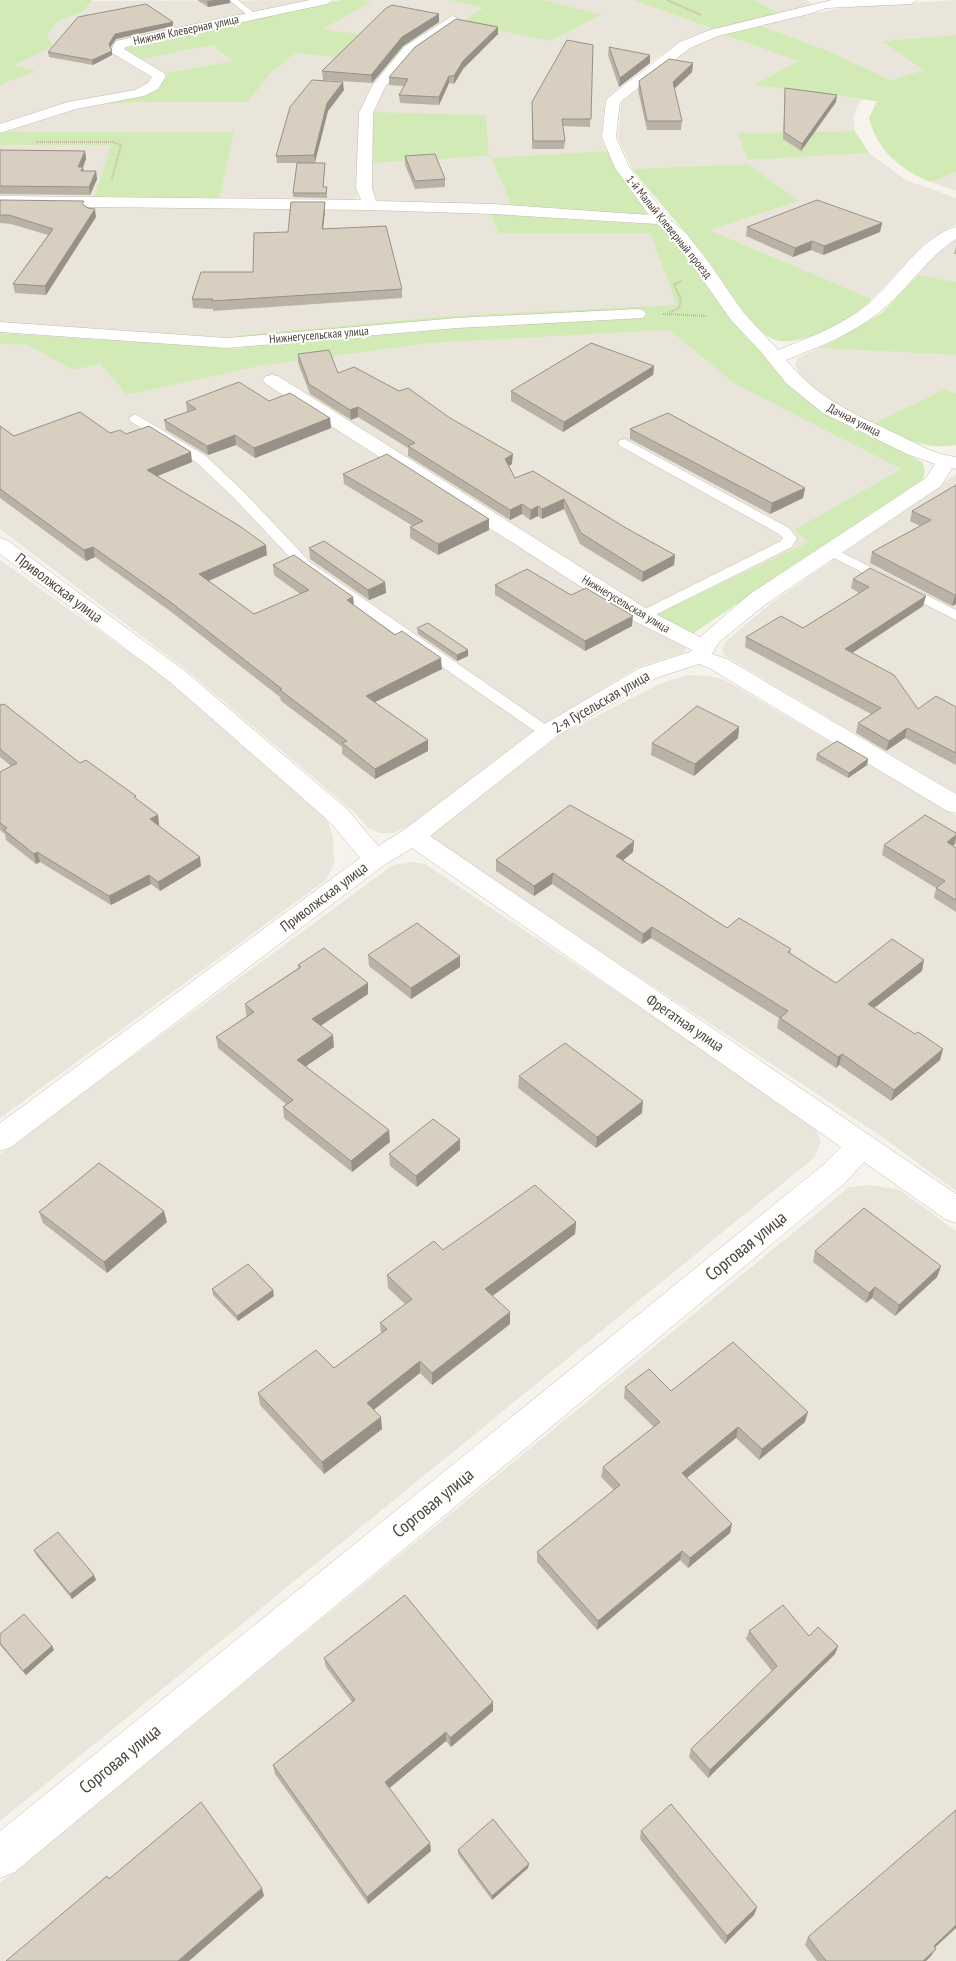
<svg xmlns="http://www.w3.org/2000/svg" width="956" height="1961" viewBox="0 0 956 1961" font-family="'PT Sans Narrow',sans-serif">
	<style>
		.residential { fill: #eae5da }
		.green { fill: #d2eab5 }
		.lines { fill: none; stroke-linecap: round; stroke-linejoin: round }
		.service-casing { stroke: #c2bbae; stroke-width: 1 }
		.minor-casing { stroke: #c2bbae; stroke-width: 1 }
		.path { stroke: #c4b79f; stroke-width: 2; stroke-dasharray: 1 1; stroke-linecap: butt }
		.service { fill: #fff; fill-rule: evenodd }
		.minor { fill: #fff; fill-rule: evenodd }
		.wall { fill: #bab2a6 }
		.shaded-wall { fill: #979187 }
		.building { fill: #d8cfc1; stroke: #979187 }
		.labels { text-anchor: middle; stroke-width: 4; stroke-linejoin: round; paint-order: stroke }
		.far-street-label { font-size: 12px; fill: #4b4439; stroke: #fff }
		.street-label { font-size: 15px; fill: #4b4439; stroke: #fff }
		.near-street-label { font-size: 18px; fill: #4b4439; stroke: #fff }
	</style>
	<rect width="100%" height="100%" fill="#f6f3ec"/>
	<g class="residential">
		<polygon points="320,0 120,43 112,48 112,52 146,71 153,78 151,83 140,90 0,126 0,85 35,71 13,65 54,46 47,36 57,22 82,12 90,1"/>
		<polygon points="362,0 448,0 483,8 462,23 550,41 601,15 544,0 633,0 714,29 679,43 637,71 605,101 601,137 607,151 491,159 512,207 385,203 373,198 370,189 370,163 489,156 486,115 361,112 358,196 353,202 219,201 234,132 0,132 78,106 144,102 248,102 269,75 295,53 390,63 321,29 371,2"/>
		<polygon points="753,0 806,0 814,5 779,13"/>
		<polygon points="956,0 956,35 883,41 925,70 890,80 829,51 755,24 848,7"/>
		<polygon points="722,34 798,61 755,85 861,99 853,117 855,131 739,133 748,160 869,153 906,180 956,198 956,224 925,243 872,299 708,230 799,201 748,164 632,169 618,138 621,103 653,73 692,46"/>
		<polygon points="212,45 234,61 160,74 139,60"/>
		<polygon points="0,145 112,145 94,199 0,198"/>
		<polygon points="956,172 956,191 931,182"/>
		<polygon points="0,204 490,212 498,233 650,233 678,306 448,316 240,335 243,349 0,333"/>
		<polygon points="956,238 956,282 918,275 941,247"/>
		<polygon points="669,330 735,384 901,469 794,530 810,542 644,621 687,647 683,653 638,667 531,733 413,824 393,833 380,833 368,828 355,813 189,672 0,529 0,344 27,345 74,370 100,364 127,395 260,366 431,343"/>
		<polygon points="818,348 956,355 956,393 945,389 872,424 838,408 802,380 795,365 798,358"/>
		<polygon points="956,474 956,793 725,656 722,649 726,641 770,604"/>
		<polygon points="0,560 168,680 326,816 333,837 334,863 326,880 0,1118"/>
		<polygon points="687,675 709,676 725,680 956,816 956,1191 881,1136 431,840 433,832 560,735 659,684"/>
		<polygon points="412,862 425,864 812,1122 821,1141 815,1157 0,1821 0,1154 393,865"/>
		<polygon points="870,1185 900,1190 956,1231 956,1961 0,1961 0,1883 849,1187"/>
	</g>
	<g class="green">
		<polygon points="0,0 92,0 82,12 57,22 47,36 54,46 14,65 36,71 0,85"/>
		<polygon points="341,0 362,0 372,2 322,29 413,42 390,63 295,53 269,75 248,102 144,102 78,106 158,88 165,78 160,74 233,61 212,45 139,60 125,52 124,48 128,45 200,27"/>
		<polygon points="448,0 544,0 602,15 550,41 461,23 483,8"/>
		<polygon points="633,0 753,0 779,13 714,29"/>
		<path d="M755,24l74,27 61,29 34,-10 -42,-29 74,-6v137l-25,10c-31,-12 -54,-32 -62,-64l8,-17 -123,-16 44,-24 -76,-27z"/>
		<polygon points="374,112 486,115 489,156 370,163"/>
		<polygon points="855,131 869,153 748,160 738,133"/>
		<polygon points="0,132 234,132 219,201 94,199 111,145 0,145"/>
		<polygon points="607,151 616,168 646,210 646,214 638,216 512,207 491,158"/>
		<path d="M748,164l51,37 -90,29 163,69c-17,19 -73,51 -99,40 -24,-11 -49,-57 -65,-79 -25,-31 -51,-60 -76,-91z"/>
		<polygon points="490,212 656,224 675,236 785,382 828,413 922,462 925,470 923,479 692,634 652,616 809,542 794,530 901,469 735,384 669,330 431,343 260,366 127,395 100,364 74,370 27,345 0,344 0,333 243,349 240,335 448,316 677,305 650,233 498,233"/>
		<polygon points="918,275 956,282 956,355 818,348 836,340 882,313"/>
		<path d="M945,389l11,4v52c-31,6 -56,-9 -84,-21z"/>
	</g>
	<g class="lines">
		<g class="service-casing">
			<g id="service">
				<polygon points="229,0 238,0 257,15 250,17"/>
				<polygon points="135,414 206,456 244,492 310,562 545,724 555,727 557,731 555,735 549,736 533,730 300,568 234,498 196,462 130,421 129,418"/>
				<polygon points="625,439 789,528 797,538 792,547 647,619 637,619 635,616 637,613 781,541 783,538 779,534 620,446 618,443 620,440"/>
				<polygon points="831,547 956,610 956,620 826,554 824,551 826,548"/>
			</g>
		</g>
		<g class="minor-casing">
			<g id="minor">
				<polygon points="310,0 333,0 327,4 126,47 124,49 164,73 166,76 158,89 144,96 76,109 0,133 0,124 68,102 135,90 148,83 152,77 112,53 111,50 116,41"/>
				<path d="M832,0h85l-6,4 -85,4 -17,6 -91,22 -28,12 -70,54 -4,35 13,30 38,50 19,16 21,27 36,52 35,38c31,-12 63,-24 89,-45 27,-22 54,-69 89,-78v12c-32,21 -49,52 -78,74 -27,22 -60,34 -92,47 32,39 68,54 113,75 18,9 37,20 57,22v12l-4,-1 -11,18 -175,118 -47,38 -7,12 15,5 229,135v19l-9,-2 -236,-142 -12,-5 -43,14 -99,58 -127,100 526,358v29l-11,-4 -81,-57 -19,21 -830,689 -15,6v-47l823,-666 18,-18 -429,-299 -28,17 -373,282 -11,4v-28l360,-265 -30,-36 -160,-140 -170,-128v-16l7,2 179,132 162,138 30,36 26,-16 137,-104 99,-58 50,-16 2,-2 -58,-29 -368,-237 -3,-4 3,-4 6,-1 6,1 372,235 50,26 50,-43 176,-116 9,-14 -28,-10 -84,-41 -36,-29 -26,-32 -30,-32 -57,-81 -17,-15 -164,-10 -123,-4 -370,-4v-10l361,4 -5,-12 3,-75 13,-27 32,-39 48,-31 4,1 2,3 -2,3 -42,30 -29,34 -12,26 -1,75 4,13 117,3 156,11 -34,-47 -13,-31 4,-36 2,-3 72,-56 30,-12z"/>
				<polygon points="637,309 643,310 646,314 643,318 457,328 227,348 0,332 0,322 227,338 457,318"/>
			</g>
		</g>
		<g class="path">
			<polyline points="667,0 701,15"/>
			<polyline points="36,142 113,142 121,145 112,179"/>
			<polyline points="663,314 707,316"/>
			<polyline points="667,314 679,308 681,300 674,284 682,281"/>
		</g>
		<use href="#service" class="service"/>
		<use href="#minor" class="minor"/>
	</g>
	<g class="wall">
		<polygon points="197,0 230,0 230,3 208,7"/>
		<polygon points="439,14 439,22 403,46 372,83 323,80 322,71"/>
		<polygon points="173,22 173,26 116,39 110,48 112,55 93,65 49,57 48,52"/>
		<polygon points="498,34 463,69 454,84 449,83 439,105 400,103 399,95 404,86 389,85 389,77"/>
		<polygon points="593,45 590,127 563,126 565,141 564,149 532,149 532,102"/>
		<polygon points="609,47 650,63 619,87 608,55"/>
		<polygon points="693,63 692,72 674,89 682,121 681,130 647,130 638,90 639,81"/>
		<polygon points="785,88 836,102 801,151 783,139"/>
		<polygon points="344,90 328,111 315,162 325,167 323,187 327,187 327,198 293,197 293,193 297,163 277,163 276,156"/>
		<polygon points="0,150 85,151 86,159 83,167 83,171 96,171 97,179 90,195 0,194"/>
		<polygon points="405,156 445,179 445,187 415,189 405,165"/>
		<polygon points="0,200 84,206 96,217 46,295 15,293 13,284 48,235 11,224 0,223"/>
		<polygon points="325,202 325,211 323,229 402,289 402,298 213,311 213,309 193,308 192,299 253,272 288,232"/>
		<polygon points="882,223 880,232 823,255 811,250 793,257 746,236 747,227"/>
		<polygon points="956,246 956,254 954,254"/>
		<polygon points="298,354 338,373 512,464 508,466 515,478 533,471 626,528 675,555 674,565 642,582 580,544 564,509 542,519 538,516 530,520 522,514 510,520 408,456 408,448 358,417 351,420 310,394 298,363"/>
		<polygon points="654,366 653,375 563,432 511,401 511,391"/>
		<polygon points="186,402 330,418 331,428 255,458 236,445 208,455 166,430 164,420 187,412"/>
		<polygon points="0,426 14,436 110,433 126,434 192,462 157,476 267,555 209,581 254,614 300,594 274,575 273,565 353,597 354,605 442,669 375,702 428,751 375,779 342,754 342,747 281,701 280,697 170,611 95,557 86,561 0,498"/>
		<polygon points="630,429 805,488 803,498 770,514 630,439"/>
		<polygon points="343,474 489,530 438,555 410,538 410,527 413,526 344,484"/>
		<polygon points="956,485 956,604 952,606 870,563 872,552 920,526 910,521 912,511"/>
		<polygon points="309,548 385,582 386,593 369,600 310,559"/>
		<polygon points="853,579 926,596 923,606 852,653 918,709 956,707 956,765 905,738 886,751 856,733 858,723 871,714 745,647 746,637 803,628 859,593 851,588"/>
		<polygon points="495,585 571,595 632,626 585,651 495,595"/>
		<polygon points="417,628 468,650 468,656 457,661 418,634"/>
		<polygon points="0,704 80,763 136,799 158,815 159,825 158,825 201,866 160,891 151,884 111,905 40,862 36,864 6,840 5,834 0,830 0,772 11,766 0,757"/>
		<polygon points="739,727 738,738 694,776 651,755 652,743"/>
		<polygon points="817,754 868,759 867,765 848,778 816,760"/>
		<polygon points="956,833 956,839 955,844 953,846 956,848 956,912 934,898 936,888 882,855 884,845"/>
		<polygon points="634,841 633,852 623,860 727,928 791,949 790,954 836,983 922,971 874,1008 915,1034 943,1049 940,1060 891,1101 839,1065 836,1068 777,1028 779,1018 651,938 642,944 552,884 534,896 496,871 496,860"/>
		<polygon points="368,955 460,956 460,967 411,999 369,966"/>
		<polygon points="298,965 368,994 320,1026 334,1047 306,1066 390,1142 352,1172 284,1118 283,1107 286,1104 218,1048 216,1037 247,1016 246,1015 245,1004 298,968"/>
		<polygon points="519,1076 642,1113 596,1148 518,1088"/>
		<polygon points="460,1139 460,1150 417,1187 390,1166 389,1154"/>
		<polygon points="39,1212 167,1222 107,1273 43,1223"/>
		<polygon points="576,1222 575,1234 493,1296 510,1324 432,1385 420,1373 374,1410 382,1429 324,1474 260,1405 258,1393 334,1368 381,1333 380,1323 405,1304 388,1288 387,1275 443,1250"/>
		<polygon points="815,1251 941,1266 937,1277 895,1316 872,1298 866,1303 813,1262"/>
		<polygon points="212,1289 274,1296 238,1321 213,1295"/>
		<polygon points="625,1387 671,1391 805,1422 759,1460 736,1438 687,1478 732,1524 730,1533 688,1568 680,1560 597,1630 537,1562 537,1552 614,1490 601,1477 603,1467 654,1427 624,1398"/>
		<polygon points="34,1550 96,1580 72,1599 36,1555"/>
		<polygon points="749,1631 809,1636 838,1646 835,1654 708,1778 689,1757 691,1749 772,1671 746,1639"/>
		<polygon points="0,1634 52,1646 54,1650 26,1675 0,1645"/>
		<polygon points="324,1658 493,1702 493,1711 451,1747 446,1741 389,1788 430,1843 431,1851 368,1904 275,1774 273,1765 352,1702 326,1667"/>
		<polygon points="641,1831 757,1907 754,1915 725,1944 640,1839"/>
		<polygon points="458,1850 528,1868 492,1900 458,1854"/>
		<polygon points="808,1937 935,1947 931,1956 926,1961 817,1961 805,1945"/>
	</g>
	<g class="shaded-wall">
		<polygon points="215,0 230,0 230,3 208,7 207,1"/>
		<polygon points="439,14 439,22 403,46 372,83 371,75 402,37"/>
		<polygon points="173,22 173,26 116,39 109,49 109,44 115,34"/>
		<polygon points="498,27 498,34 463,69 454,84 454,76 463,61"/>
		<polygon points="112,51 112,55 93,65 92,60"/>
		<polygon points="650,55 650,63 619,87 620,78"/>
		<polygon points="693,63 692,72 672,91 673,82"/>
		<polygon points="449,76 449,83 439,105 439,97"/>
		<polygon points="343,82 344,90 328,111 315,162 314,155 327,103"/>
		<polygon points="837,95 836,102 801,151 802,144"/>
		<polygon points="85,151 86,159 83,167 84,175 78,167"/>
		<polygon points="96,171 97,179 90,195 89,187"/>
		<polygon points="325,202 325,211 322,238 322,229"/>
		<polygon points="95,209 96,217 46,295 45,286"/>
		<polygon points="882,223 880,232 823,255 824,246"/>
		<polygon points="812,241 811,250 793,257 795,248"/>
		<polygon points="654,366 653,375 563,432 564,422"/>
		<polygon points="358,407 358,417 351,420 350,410"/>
		<polygon points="330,418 331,428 255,458 254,448"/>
		<polygon points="235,435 236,445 208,455 207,446"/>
		<polygon points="191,452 192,462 148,480 147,470"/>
		<polygon points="513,454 512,464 504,469 505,459"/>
		<polygon points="805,488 803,498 770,514 772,503"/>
		<polygon points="564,499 564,509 542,519 542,509"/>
		<polygon points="522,504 522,514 510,520 510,510"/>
		<polygon points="538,506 538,516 530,520 531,510"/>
		<polygon points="489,519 489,530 438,555 438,544"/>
		<polygon points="266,545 267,555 201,584 199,574"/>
		<polygon points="93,547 95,557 86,561 84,550"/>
		<polygon points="675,555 674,565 642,582 643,572"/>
		<polygon points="385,582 386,593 369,600 368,590"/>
		<polygon points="955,595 956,595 956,604 952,606"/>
		<polygon points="926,596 923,606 843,659 845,649"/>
		<polygon points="353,597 354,608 347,600"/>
		<polygon points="633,616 632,626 585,651 585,641"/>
		<polygon points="468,650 468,656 457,661 457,655"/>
		<polygon points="441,658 442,669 367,706 366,696"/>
		<polygon points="739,727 738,738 694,776 695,764"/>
		<polygon points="907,728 905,738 886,751 889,741"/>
		<polygon points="428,740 428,751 375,779 375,769"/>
		<polygon points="868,759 867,765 848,778 849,773"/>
		<polygon points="158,815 159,825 152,829 150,819"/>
		<polygon points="956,835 955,844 944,853 947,842"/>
		<polygon points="634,841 633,852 615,867 616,856"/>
		<polygon points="37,852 40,862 36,864 34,854"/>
		<polygon points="200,857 201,866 160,891 158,882"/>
		<polygon points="553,873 552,884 534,896 534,886"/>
		<polygon points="149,875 151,884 111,905 109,896"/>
		<polygon points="652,927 651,938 642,944 643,934"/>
		<polygon points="460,956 460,967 411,999 411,988"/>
		<polygon points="924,960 922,971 865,1015 868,1004"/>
		<polygon points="368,983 368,994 313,1031 312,1019"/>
		<polygon points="333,1035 334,1047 299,1071 297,1060"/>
		<polygon points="943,1049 940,1060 891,1101 894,1090"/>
		<polygon points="842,1054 839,1065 836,1068 838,1057"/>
		<polygon points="643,1101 642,1113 596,1148 597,1137"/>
		<polygon points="389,1130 390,1142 352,1172 351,1161"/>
		<polygon points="460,1139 460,1150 417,1187 416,1176"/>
		<polygon points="164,1211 167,1222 107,1273 104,1262"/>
		<polygon points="576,1222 575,1234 485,1301 485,1289"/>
		<polygon points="941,1266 937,1277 895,1316 899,1305"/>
		<polygon points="875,1287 872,1298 866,1303 869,1293"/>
		<polygon points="273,1290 274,1296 238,1321 237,1316"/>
		<polygon points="510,1312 510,1324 432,1385 432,1373"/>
		<polygon points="420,1361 420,1373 368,1414 367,1403"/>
		<polygon points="808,1412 805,1422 759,1460 762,1449"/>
		<polygon points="381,1417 382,1429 324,1474 322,1462"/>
		<polygon points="738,1427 736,1438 680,1483 682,1473"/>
		<polygon points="732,1524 730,1533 688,1568 690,1558"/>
		<polygon points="682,1551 680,1560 597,1630 598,1621"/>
		<polygon points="94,1575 96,1580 72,1599 70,1594"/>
		<polygon points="52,1646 54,1650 26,1675 23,1671"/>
		<polygon points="838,1646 835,1654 708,1778 710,1770"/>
		<polygon points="493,1702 493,1711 451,1747 450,1738"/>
		<polygon points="446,1732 446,1741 386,1791 385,1782"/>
		<polygon points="430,1843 431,1851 368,1904 367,1897"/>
		<polygon points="529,1864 528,1868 492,1900 492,1896"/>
		<polygon points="262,1888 264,1896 189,1961 178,1961"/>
		<polygon points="757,1907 754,1915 725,1944 727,1936"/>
		<polygon points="956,1925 956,1928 929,1953 934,1946"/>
		<polygon points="936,1949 931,1956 926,1961 923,1961"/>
	</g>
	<g class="building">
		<polygon points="146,4 173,22 115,34 109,44 112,51 92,60 48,52 78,17"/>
		<polygon points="392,5 439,14 402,37 371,75 322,71 385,9"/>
		<polygon points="456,19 498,27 463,61 454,76 449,76 439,97 399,95 408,79 389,77 415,47"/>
		<polygon points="567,40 593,45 591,119 562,119 565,141 533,141 532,102"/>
		<polygon points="609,47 650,55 620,78"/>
		<polygon points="669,59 693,63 673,82 682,121 647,121 639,81"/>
		<polygon points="312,80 343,82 327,103 314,155 276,156 290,107"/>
		<polygon points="785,88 837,95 802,144 784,132"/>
		<polygon points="0,150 85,151 78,167 83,167 81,171 96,171 89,187 0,186"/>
		<polygon points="435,154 445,179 415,181 405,156"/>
		<polygon points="297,163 325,163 323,187 327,187 326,193 293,193"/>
		<polygon points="0,200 84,201 82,204 88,208 95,209 45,286 13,284 53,229 9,215 0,215"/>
		<polygon points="817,200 882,223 824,246 812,241 795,248 747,227"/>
		<polygon points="291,202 325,202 322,229 386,226 402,289 212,301 213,299 192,299 201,272 253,272 254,233 288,232"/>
		<polygon points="591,343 654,366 564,422 511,391"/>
		<polygon points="329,350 338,373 354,367 399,391 408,388 450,418 513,454 505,459 515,478 533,471 626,528 675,555 643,572 581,533 564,499 542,509 538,506 531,510 522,504 510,510 408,446 415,443 358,407 350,410 309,384 298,354"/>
		<polygon points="239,382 269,401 290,393 330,418 254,448 235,435 207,446 164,420 196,409 186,402"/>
		<polygon points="80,412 110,433 120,430 126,434 149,426 191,452 147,470 238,525 266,545 199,574 254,614 309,590 273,565 294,555 353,597 347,600 395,635 402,631 441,658 366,696 428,740 375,769 342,743 347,741 280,690 282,689 169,601 93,547 84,550 0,489 0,426 14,436"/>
		<polygon points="668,413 805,488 772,503 630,429"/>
		<polygon points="387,454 489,519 438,544 410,527 423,521 343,474"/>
		<polygon points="956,485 956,595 955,595 872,552 931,520 912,511"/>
		<polygon points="324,541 385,582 368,590 309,548"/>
		<polygon points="870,568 926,596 845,649 894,675 918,709 936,696 956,707 956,753 907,728 889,741 858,723 881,708 746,637 781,616 803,628 869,587 853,579"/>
		<polygon points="527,569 571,595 586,588 633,616 585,641 495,585"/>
		<polygon points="428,623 468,650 457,655 417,628"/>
		<polygon points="0,704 2,705 4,704 80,763 86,760 136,796 134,797 158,815 150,819 200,857 158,882 149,875 109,896 37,852 34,854 4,830 7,828 0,823 0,772 17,763 0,749"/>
		<polygon points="697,706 739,727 695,764 652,743"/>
		<polygon points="837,741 868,759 849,773 817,754"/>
		<polygon points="570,805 634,841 616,856 727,928 739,918 791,949 788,952 836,983 892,939 924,960 868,1004 915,1034 918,1032 943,1049 894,1090 842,1054 838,1057 780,1018 788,1011 652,927 643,934 553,873 534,886 496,860"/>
		<polygon points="925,815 956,833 956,835 947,842 956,848 956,900 936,888 945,881 884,845"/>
		<polygon points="417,923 460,956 411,988 368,955"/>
		<polygon points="324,948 368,983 312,1019 333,1035 297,1060 389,1130 351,1161 283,1107 293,1100 216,1037 254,1012 245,1004 301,967 298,965"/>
		<polygon points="565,1043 643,1101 597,1137 519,1076"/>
		<polygon points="433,1119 460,1139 416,1176 389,1154"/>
		<polygon points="99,1163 164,1211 104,1262 39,1212"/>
		<polygon points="535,1185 576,1222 485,1289 510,1312 432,1373 420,1361 367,1403 381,1417 322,1462 258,1393 316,1350 334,1368 387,1329 380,1323 412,1299 387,1275 434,1241 443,1250"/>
		<polygon points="864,1208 941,1266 899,1305 875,1287 869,1293 815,1251"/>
		<polygon points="248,1264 273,1290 237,1316 212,1289"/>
		<polygon points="733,1342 808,1412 762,1449 738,1427 682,1473 732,1524 690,1558 682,1551 598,1621 537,1552 620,1485 603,1467 660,1422 625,1387 649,1369 671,1391"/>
		<polygon points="58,1532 94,1575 70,1594 34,1550"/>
		<polygon points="405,1595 493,1702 450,1738 446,1732 385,1782 430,1843 367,1897 273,1765 355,1700 324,1658"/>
		<polygon points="783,1605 809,1636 818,1627 838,1646 710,1770 691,1749 777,1666 749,1631"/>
		<polygon points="24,1614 52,1646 23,1671 0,1643 0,1634"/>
		<polygon points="201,1802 262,1888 178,1961 6,1961 107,1876 109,1879"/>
		<polygon points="671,1804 757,1907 727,1936 641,1831"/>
		<polygon points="956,1810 956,1925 934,1946 936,1949 923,1961 826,1961 808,1937"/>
		<polygon points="493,1819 529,1864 492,1896 458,1850"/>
	</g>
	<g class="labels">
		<g class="far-street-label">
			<text transform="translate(186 30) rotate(-12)" y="4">Нижняя Клеверная улица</text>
			<text transform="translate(669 227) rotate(51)" y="4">1-й Малый Клеверный проезд</text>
			<text transform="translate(319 335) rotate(-5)" y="4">Нижнегусельская улица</text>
			<text transform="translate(854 420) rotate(27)" y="4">Дачная улица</text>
			<text transform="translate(626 604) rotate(31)" y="4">Нижнегусельская улица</text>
		</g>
		<g class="street-label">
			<text transform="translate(59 588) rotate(37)" y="5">Приволжская улица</text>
			<text transform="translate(601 702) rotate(-30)" y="5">2-я Гусельская улица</text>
			<text transform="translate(324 897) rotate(-37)" y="5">Приволжская улица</text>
			<text transform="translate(685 1023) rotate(34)" y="5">Фрегатная улица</text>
		</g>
		<g class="near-street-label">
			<text transform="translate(746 1246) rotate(-39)" y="6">Сорговая улица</text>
			<text transform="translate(433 1503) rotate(-39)" y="6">Сорговая улица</text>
			<text transform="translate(120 1759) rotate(-39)" y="6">Сорговая улица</text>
		</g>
	</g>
</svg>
